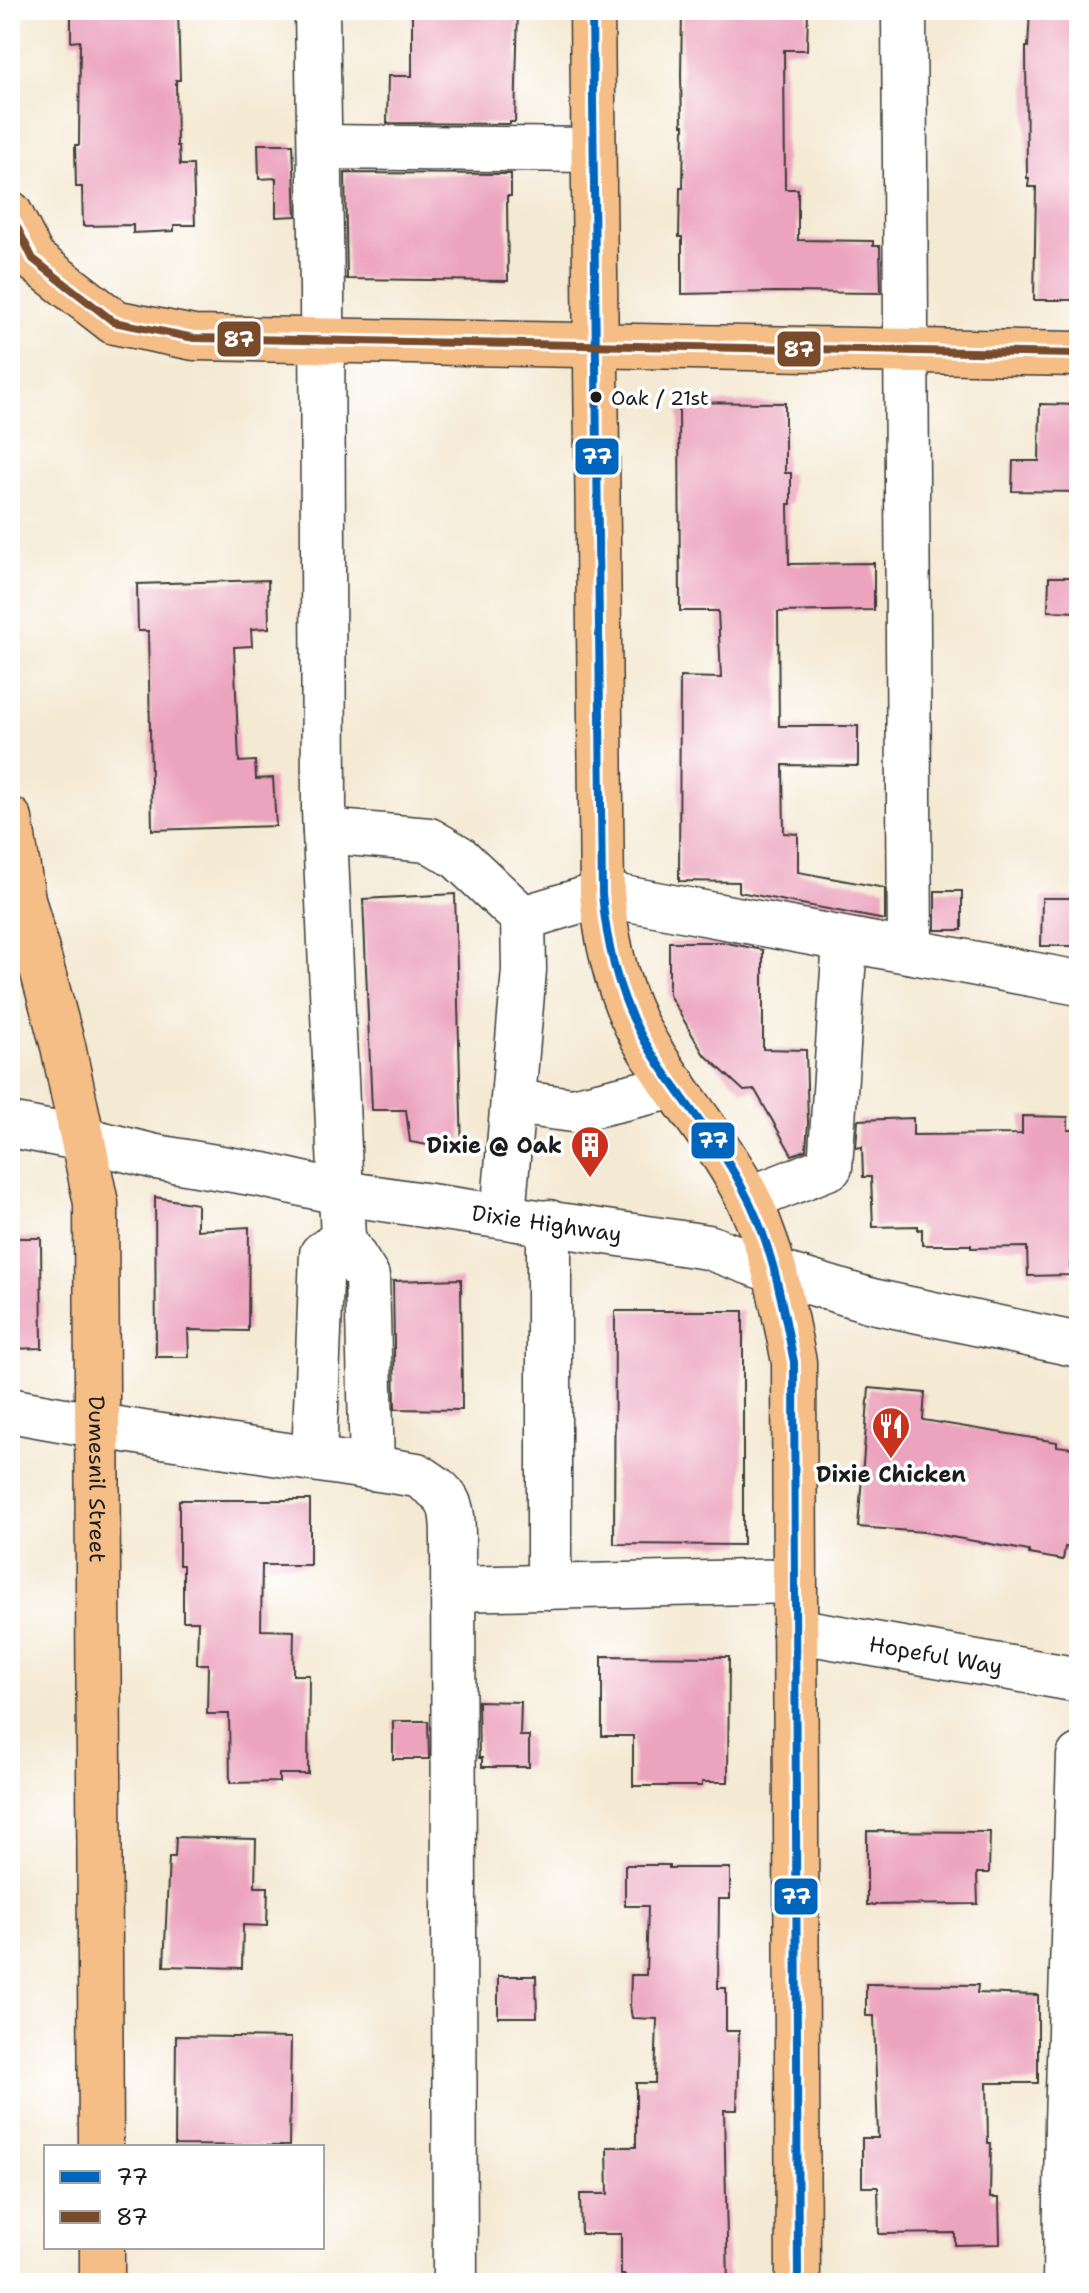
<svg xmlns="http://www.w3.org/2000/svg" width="1089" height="2293" viewBox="0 0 1089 2293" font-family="'Shantell Sans',sans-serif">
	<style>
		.building { fill: #eca4be }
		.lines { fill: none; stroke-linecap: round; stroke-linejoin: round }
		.minor-casing { stroke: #3c3b37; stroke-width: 47 }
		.major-casing { stroke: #3c3b37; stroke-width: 47 }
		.minor { stroke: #fff; stroke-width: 44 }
		.major { stroke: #f6be87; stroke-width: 44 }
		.bus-1-casing { stroke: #fff; stroke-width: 14 }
		.bus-2-casing { stroke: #fff; stroke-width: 14 }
		.bus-1 { stroke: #0065bd; stroke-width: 8 }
		.bus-2 { stroke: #7a4b2a; stroke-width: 8 }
		.bus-dot { fill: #1c1c1c; stroke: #fff; stroke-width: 3 }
		.labels { text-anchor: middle; stroke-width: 7; stroke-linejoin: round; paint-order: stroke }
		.bus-label { font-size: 20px; fill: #1c1c1c; stroke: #fff; text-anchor: start }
		.poi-label { font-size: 22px; font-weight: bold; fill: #1c1c1c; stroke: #fff; text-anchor: end }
		.street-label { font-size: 22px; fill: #1c1c1c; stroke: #fff }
		.line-badge { stroke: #fff; stroke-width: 3 }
		.badge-label { font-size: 22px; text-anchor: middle; font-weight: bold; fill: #fff }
	</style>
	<rect width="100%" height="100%" fill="#fff"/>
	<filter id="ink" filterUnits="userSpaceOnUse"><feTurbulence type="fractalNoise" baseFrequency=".0125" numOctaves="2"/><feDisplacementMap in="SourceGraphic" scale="16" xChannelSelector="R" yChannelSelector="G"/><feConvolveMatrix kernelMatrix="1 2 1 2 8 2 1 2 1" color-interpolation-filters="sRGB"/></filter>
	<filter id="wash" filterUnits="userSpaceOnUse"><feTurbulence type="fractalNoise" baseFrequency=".006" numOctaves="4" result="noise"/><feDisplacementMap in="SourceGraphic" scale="32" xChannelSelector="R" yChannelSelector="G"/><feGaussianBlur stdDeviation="1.8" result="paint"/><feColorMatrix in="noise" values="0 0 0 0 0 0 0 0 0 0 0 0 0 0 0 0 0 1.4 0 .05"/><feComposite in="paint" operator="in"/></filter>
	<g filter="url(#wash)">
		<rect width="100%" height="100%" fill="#f4e9d3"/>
		<g id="blocks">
			<g class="building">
				<polygon points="71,10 178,10 180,80 176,80 177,146 179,146 180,165 193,165 195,225 174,225 174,231 133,233 133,225 83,226 82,187 76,187 75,145 79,145 80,41 71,42"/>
				<polygon points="412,10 518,10 515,122 510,122 510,124 387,123 388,76 412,76"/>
				<polygon points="682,10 808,10 807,50 784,50 785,189 798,189 798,240 873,241 873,246 880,246 881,293 776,292 682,294 682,237 679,237 680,188 683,188 684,125 682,125 681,75"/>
				<polygon points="1030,10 1079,10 1079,300 1034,300 1036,187 1028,187 1029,178 1027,178 1026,47 1028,47"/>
				<polygon points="258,144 293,144 296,216 276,217 276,178 259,179"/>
				<polygon points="345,173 511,174 511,196 507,196 508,281 347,279"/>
				<polygon points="679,402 785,403 785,473 791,473 791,504 788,504 789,564 874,563 874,610 778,612 779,726 858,726 858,766 783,765 784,833 798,834 798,872 885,888 885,920 739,892 739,882 679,881 680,677 721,678 718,611 680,611"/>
				<polygon points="1040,404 1079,405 1079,492 1012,491 1013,461 1039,461"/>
				<polygon points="1049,577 1079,577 1079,612 1048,611"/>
				<polygon points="268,580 269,628 251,629 252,646 234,647 239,762 255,761 256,779 273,778 276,826 152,830 148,631 138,631 137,584"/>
				<rect x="935" y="891" width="27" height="39"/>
				<polygon points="455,894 462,1151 410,1142 406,1110 372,1110 363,899"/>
				<polygon points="1042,898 1079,898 1079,946 1041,946"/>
				<polygon points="669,942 722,942 763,950 763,1049 806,1050 808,1122 806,1150 792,1155 755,1090 744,1091 703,1053 669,995"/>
				<polygon points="1022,1116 1068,1117 1068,1130 1079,1130 1079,1263 1070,1263 1071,1275 1028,1276 1027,1247 971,1248 971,1245 922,1245 922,1229 918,1230 918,1226 873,1227 871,1177 863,1177 862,1147 856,1148 858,1120 913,1118 913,1135 1022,1134"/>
				<polygon points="155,1197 197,1204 197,1230 249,1227 248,1331 188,1330 189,1357 156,1357"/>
				<polygon points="10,1238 41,1238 42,1348 10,1349"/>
				<polygon points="461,1279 462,1410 395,1409 393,1281"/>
				<polygon points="615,1311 743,1311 743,1545 614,1544"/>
				<polygon points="869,1388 925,1393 923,1420 1057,1442 1057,1446 1079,1449 1079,1549 1065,1547 1063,1560 1029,1554 1029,1551 924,1532 858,1527"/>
				<polygon points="179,1500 310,1500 310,1565 262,1565 261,1630 294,1631 293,1675 309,1675 308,1774 279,1774 279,1782 230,1783 229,1714 207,1714 208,1664 197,1664 198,1621 183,1621 183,1565 179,1565"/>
				<polygon points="602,1656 729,1657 728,1782 702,1782 702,1786 633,1786 633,1736 602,1736"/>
				<polygon points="478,1701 521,1702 520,1736 529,1736 529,1767 482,1767 482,1758 479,1758"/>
				<polygon points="393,1721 428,1721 429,1759 393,1759"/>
				<polygon points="867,1831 990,1832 989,1873 977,1873 978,1904 867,1905"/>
				<polygon points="176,1837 256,1839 255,1887 268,1887 267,1926 243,1925 242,1968 164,1966 169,1857 175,1857"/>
				<polygon points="625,1865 669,1865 669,1868 730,1868 730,1899 719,1899 718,1988 726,1988 726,2031 739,2031 737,2110 724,2110 728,2283 624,2283 625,2275 621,2275 621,2234 581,2234 580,2194 608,2194 607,2147 636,2147 636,2083 655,2083 657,2019 632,2018 630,2006 631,1975 646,1975 648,1906 625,1906"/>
				<polygon points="498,1976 536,1976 537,2017 498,2017"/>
				<polygon points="866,1984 978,1985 977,1993 1038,1995 1038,2083 987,2083 988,2143 991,2143 990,2198 999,2198 1000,2244 955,2245 955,2233 879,2234 878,2187 862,2187 862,2138 878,2138 874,2016 866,2016"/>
				<polygon points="176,2036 291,2038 289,2146 175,2145"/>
			</g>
		</g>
	</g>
	<g filter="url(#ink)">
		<use href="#blocks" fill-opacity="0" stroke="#3c3b37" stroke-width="2"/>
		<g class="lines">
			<g class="minor-casing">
				<g id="minor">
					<polyline points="904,10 910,951"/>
					<polyline points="320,147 593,150"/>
					<polyline points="325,831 429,840 458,857 523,918"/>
					<polyline points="513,1102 573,1110 675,1086"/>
					<path id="s1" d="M10,1125l73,14 73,18 107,18 79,18 366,54 68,25 96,29 207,44"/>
					<polyline points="749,1199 830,1167 845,940"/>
					<polyline points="503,1216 524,970 523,918 602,894 1079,983"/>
					<polyline points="343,1239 367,1277 372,1468"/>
					<path d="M10,1410c135,26 271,43 407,65 33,21 36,26 36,66l2,742"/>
					<polyline points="314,1459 322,1254 343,1239 324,810 322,290 317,10"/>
					<polyline points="549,1587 549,1222"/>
					<polyline points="453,1589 794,1581"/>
					<path id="s2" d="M794,1630l285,50"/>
					<polyline points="1065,2283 1067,2122 1079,1756"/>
				</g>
			</g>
			<g class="major-casing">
				<g id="major">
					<path d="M592,10l10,884c5,55 18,109 48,156 29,47 66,88 92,137 30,54 40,115 52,175l4,921"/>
					<polyline points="10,213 33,259 114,322 194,338 1079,354"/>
					<path id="s3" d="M10,819l13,80 40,147 33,157 5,944"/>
					<polyline points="102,2247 102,2283"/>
				</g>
			</g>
			<use href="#minor" class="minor"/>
			<use href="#major" class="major"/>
			<g class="bus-1-casing">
				<path id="bus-1" d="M592,10l10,884c5,55 18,109 48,156 29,47 66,88 92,137 30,54 40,115 52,175l4,921"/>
			</g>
			<g class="bus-2-casing">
				<polyline id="bus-2" points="10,213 33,259 114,322 194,338 1079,354"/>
			</g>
			<use href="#bus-1" class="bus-1"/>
			<use href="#bus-2" class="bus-2"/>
		</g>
	</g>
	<defs>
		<g id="building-pin" transform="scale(2)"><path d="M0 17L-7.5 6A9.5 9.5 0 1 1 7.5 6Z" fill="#c8321e" stroke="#fff"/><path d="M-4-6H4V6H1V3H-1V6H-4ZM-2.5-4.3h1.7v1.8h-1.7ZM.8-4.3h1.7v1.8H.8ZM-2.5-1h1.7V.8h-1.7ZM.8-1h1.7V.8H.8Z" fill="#fff"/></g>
		<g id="restaurant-pin" transform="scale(2)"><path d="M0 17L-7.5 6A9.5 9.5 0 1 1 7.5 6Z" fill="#c8321e" stroke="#fff"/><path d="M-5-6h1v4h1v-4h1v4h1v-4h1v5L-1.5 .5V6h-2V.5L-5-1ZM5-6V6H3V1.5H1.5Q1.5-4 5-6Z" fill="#fff"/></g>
	</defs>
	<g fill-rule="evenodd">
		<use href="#building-pin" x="590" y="1145"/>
		<use href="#restaurant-pin" x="891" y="1426"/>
	</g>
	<circle class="bus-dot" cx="596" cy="397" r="7"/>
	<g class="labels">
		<g class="bus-label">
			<text x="611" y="405">Oak / 21st</text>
		</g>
		<g class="poi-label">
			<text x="562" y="1153">Dixie @ Oak</text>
			<text x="891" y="1482" text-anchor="middle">Dixie Chicken</text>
		</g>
		<g class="street-label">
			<text dy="8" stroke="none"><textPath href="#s1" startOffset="546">Dixie Highway</textPath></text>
			<text dy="8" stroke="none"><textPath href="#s3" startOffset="670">Dumesnil Street</textPath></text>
			<text dy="8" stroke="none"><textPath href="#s2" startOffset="144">Hopeful Way</textPath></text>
		</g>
	</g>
	<g class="line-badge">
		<rect x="216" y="320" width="46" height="38" rx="8" fill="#7a4b2a"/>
		<rect x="776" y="330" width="46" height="38" rx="8" fill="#7a4b2a"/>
		<rect x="574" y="437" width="46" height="39" rx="8" fill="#0065bd"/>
		<rect x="690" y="1121" width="46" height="39" rx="8" fill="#0065bd"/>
		<rect x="773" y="1877" width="46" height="39" rx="8" fill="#0065bd"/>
	</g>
	<g class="badge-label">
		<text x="239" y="347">87</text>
		<text x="799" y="357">87</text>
		<text x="597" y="464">77</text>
		<text x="713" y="1148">77</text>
		<text x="796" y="1904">77</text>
	</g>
	<rect width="1089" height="2293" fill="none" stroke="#fff" stroke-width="40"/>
	<rect x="44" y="2145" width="280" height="104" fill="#ffffff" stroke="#a4a4a4" stroke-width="2"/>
	<rect x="60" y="2171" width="40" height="12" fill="#0065bd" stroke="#a4a4a4" stroke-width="2"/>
	<text x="116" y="2185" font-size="24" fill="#1c1c1c">77</text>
	<rect x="60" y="2211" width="40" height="12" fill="#7a4b2a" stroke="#a4a4a4" stroke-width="2"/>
	<text x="116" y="2225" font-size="24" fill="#1c1c1c">87</text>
</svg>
